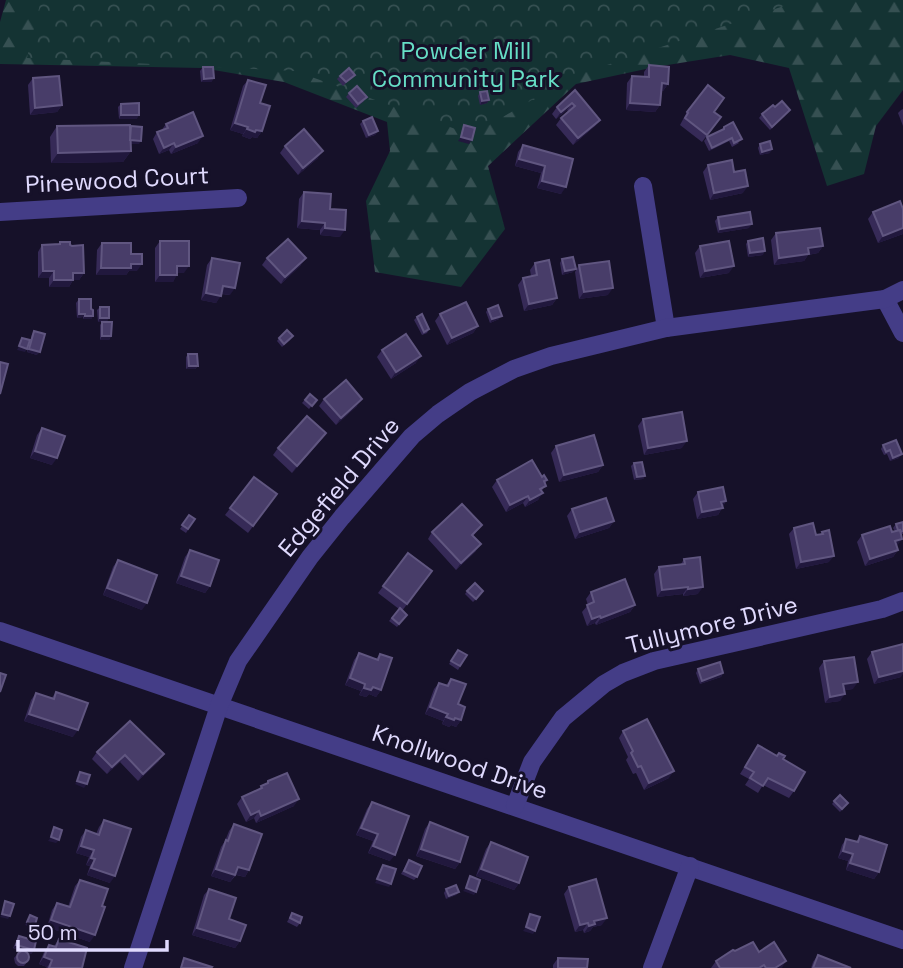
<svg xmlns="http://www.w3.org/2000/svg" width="903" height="968" viewBox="0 0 903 968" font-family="'Space Grotesk',sans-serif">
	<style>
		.forest { fill: url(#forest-firs) }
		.park { fill: url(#park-crowns) }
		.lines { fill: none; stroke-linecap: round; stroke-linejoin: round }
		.minor { stroke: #443d87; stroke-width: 18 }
		.wall { fill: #362a57 }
		.shaded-wall { fill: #21183d }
		.building { fill: #483d69; stroke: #605680; stroke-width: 2 }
		.labels { text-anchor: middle; stroke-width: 6; stroke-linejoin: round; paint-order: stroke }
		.park-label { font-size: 24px; fill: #66dec6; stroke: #161129 }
		.street-label { font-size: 24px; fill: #e0dafe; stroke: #161129 }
	</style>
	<defs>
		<pattern id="forest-firs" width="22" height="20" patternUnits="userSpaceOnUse" patternTransform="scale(1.75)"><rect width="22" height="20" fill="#143333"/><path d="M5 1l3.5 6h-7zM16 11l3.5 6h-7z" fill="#365052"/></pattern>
		<pattern id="park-crowns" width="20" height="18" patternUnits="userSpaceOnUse" patternTransform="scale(1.75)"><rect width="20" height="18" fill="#143333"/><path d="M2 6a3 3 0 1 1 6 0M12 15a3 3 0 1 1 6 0" fill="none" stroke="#365052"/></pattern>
	</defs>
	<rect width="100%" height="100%" fill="#161129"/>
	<polygon class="forest" points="6,0 903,0 903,90 876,126 864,174 827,186 789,68 730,55 655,67 576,84 488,166 505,229 461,287 375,272 366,201 390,151 387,122 284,82 202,68 0,64 0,22"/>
	<polygon class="park" points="41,0 802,0 571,77 472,135 295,71 27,58"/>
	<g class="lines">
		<g class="minor">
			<polyline points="643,186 666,328"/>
			<polyline points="0,212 238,198"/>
			<polyline points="885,299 903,333"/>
			<polyline points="0,631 903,940"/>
			<polyline points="515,806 532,762 563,718 604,684 623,673 654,661 882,609 903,601"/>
			<polyline points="133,968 219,706 238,661 310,557 342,517 412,436 438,414 470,392 514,369 551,356 666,328 885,299 903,290"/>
			<polyline points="652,968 690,866"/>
		</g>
	</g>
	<g class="wall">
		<polygon points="649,65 668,84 663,91 661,90 660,105 655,112 626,110 627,83 632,76 644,77 644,72"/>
		<polygon points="203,67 214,78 211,82 201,82 200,71"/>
		<polygon points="355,75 343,86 337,79 340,76"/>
		<polygon points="33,78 62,105 57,112 30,115 28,85"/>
		<polygon points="248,80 260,103 262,131 257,138 252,137 250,139 242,136 243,134 230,130 243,86"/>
		<polygon points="575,90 600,120 595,126 573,145 556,125 561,118 568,111 567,110 556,119 552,114 557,107"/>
		<polygon points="480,92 489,100 487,103 480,105 478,96"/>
		<polygon points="349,93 364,101 356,108 346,97"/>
		<polygon points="121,104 137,119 119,119 118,107"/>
		<polygon points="903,109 903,126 898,113 901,110"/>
		<polygon points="790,110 770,130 759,118 762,114"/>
		<polygon points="687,112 714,112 721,117 702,142 680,125"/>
		<polygon points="363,121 378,131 375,135 366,138 360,124"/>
		<polygon points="166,124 198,143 171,154 169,150 159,154 153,139 157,132 161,131"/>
		<polygon points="57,126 139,144 130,144 131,151 123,162 51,163 50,137"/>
		<polygon points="724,127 739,143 732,147 729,141 709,151 704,141 707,137 721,130"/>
		<polygon points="760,144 770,153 760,155 758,148"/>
		<polygon points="523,145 573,159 561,194 537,188 541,173 515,166 518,152"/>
		<polygon points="285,146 318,158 298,175 280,153"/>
		<polygon points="708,165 734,172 743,193 710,200 703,172"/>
		<polygon points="304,192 330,209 340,237 320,235 320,230 297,228 299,199"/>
		<polygon points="903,209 903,234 878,243 868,219 873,212"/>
		<polygon points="718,217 749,228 718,233 715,221"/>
		<polygon points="776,233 823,246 818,253 808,255 804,261 774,265 771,240"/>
		<polygon points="160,241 184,273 177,273 173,282 155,282 155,248"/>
		<polygon points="748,241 763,255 748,257 746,244"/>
		<polygon points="60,242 84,273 79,280 73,280 69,287 49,287 49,278 38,278 38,252 42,245 58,244"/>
		<polygon points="102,243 131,254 137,271 129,271 126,275 96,275 97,250"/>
		<polygon points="700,246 729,273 700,278 695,253"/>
		<polygon points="212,258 230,295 221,294 216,303 201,300 207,265"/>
		<polygon points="267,258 301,265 281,284 262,265"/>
		<polygon points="562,259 573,272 562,275 560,263"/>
		<polygon points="535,263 557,298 552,305 524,311 518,285 523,278 531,276 530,270"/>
		<polygon points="579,265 608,295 579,299 575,272"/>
		<polygon points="79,299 91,309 93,316 91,319 83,319 83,317 77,318 76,303"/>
		<polygon points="100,307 107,322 111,336 109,340 100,340 100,325 102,322 98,322 97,310"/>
		<polygon points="488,309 499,319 490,323 486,312"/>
		<polygon points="440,314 478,326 473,333 447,345 435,321"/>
		<polygon points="417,317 429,329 427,333 422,335 414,320"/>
		<polygon points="34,331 37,355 27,352 32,334"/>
		<polygon points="279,338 290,340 282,347 277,341"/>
		<polygon points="382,350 416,363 391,379 377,357"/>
		<polygon points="188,354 198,366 195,369 186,369 186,357"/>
		<polygon points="310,394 317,400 309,409 302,403"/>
		<polygon points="324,399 357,406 336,425 319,406"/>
		<polygon points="643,419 682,448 644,455 638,426"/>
		<polygon points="42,428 52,465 30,458 37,435"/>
		<polygon points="321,440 292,473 273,455 278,448"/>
		<polygon points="883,445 899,458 890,461 887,454 884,455 881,449"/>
		<polygon points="556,446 603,465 598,472 559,482 551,453"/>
		<polygon points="634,463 645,476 643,479 634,480 631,466"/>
		<polygon points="254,477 277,494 248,533 225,515"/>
		<polygon points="542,477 547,480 538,500 525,507 523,503 506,512 492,487 497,480"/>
		<polygon points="698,492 726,501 718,515 697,519 693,499"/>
		<polygon points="572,509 614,521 609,528 575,539 567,516"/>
		<polygon points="189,515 195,519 186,533 180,529"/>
		<polygon points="903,522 903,534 901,534 902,539 896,546 898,550 893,557 865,566 857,542 862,535 892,532 895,531 893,528 896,524"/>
		<polygon points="482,525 473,536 476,551 456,570 428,539 432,532"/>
		<polygon points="794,528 816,535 821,534 822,532 829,562 796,569 789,534"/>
		<polygon points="190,550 210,586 205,593 176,583 185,557"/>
		<polygon points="408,553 432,571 402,611 407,615 397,627 389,621 399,609 378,593"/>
		<polygon points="684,559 698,594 683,596 683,594 657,597 654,574 659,567 681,564"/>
		<polygon points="118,560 142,610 103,595 113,567"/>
		<polygon points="467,591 481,594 473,602 465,594"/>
		<polygon points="591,592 635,605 630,612 596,625 595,623 587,626 582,612 588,605 586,599"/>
		<polygon points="458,650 467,655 458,670 449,664"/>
		<polygon points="872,652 901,677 874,684 867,659"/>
		<polygon points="359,653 376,659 380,654 381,690 376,697 369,694 366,697 359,695 361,691 345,685 354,660"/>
		<polygon points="824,661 853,689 844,690 840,701 825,703 819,668"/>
		<polygon points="698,669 723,673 721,677 700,684 696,673"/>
		<polygon points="451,679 458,704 461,720 456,727 451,725 449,727 442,724 443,721 425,714 434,689 439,683 446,685"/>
		<polygon points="56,692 73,737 24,721 31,700 36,693 51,699"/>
		<polygon points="130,721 159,761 138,781 120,762 107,774 92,759 97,752"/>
		<polygon points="623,731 669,778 644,790 636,773 633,774 626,760 628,757 619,738"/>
		<polygon points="758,745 783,759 794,791 789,798 763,785 758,793 745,785 749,779 740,774"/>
		<polygon points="268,781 294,806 256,823 254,818 246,822 237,804 242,797 259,789 261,786 266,784"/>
		<polygon points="834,801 845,806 840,812 832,804"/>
		<polygon points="372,802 390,861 368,853 373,841 356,835 367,809"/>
		<polygon points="104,820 110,883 87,875 90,866 86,865 89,857 76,853 81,837 86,830 96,834 99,827"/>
		<polygon points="430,822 460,862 455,869 416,856 425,829"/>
		<polygon points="234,824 249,870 245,877 236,875 230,882 211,876 221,847 225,841 229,831"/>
		<polygon points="860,836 879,872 874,879 846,870 848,861 838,858 842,845 846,839 856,842"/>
		<polygon points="491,842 519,883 514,890 476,876 486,849"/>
		<polygon points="409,860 417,877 414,880 401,874"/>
		<polygon points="80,880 90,942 47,927 52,910 57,903 68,907 75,886"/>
		<polygon points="569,887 602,925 593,927 590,931 584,933 583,930 575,932 564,894"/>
		<polygon points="209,889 229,919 240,941 235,948 192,935 204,895"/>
		<polygon points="446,889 459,892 456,895 446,899 444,893"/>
		<polygon points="292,913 300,923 297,927 287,922"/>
		<polygon points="19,936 34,950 31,954 28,953 27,962 24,966 18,966 15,963 14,958 20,951 13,948"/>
		<polygon points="59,939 82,968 46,968 47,967 39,964 44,952 49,945 54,946"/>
		<polygon points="735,951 759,952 782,968 711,968 716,961"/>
		<polygon points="818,955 851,968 811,968 813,962"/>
		<polygon points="558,958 587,968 553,968 553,965"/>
	</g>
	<g class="shaded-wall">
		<polygon points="214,78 211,82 201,82 204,79"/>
		<polygon points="662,83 668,84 663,91 657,90"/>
		<polygon points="489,100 487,103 480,105 482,101"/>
		<polygon points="572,103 567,110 556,119 561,112"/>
		<polygon points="630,103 660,105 655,112 626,110"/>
		<polygon points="62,105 57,112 30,115 35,108"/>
		<polygon points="121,115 139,115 137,119 119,119"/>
		<polygon points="600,120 595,126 573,145 578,138"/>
		<polygon points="235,123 248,127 243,134 230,130"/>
		<polygon points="247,129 256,130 262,131 257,138 252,137 250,139 242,136"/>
		<polygon points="378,131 375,135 366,138 369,135"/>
		<polygon points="203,136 198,143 171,154 176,147"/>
		<polygon points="461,137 472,140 469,144 458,141"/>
		<polygon points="732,138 729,141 709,151 712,148"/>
		<polygon points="130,140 141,141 139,144 127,144"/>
		<polygon points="174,143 169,150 159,154 164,148"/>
		<polygon points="772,149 770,153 760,155 762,152"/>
		<polygon points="131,151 123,162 51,163 58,153"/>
		<polygon points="323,151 318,158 298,175 303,168"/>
		<polygon points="519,159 545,166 541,173 515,166"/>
		<polygon points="542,181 566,187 561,194 537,188"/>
		<polygon points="748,186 743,193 710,200 714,193"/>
		<polygon points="302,221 325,223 320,230 297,228"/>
		<polygon points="752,224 749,228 718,233 720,229"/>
		<polygon points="325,228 345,230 340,237 320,235"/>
		<polygon points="903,228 903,234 878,243 883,236"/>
		<polygon points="823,246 818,253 808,255 804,261 774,265 779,258 808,248"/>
		<polygon points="765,251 763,255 748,257 750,253"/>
		<polygon points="306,258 301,265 281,284 285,277"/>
		<polygon points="131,264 142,264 137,271 129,271 126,275 96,275 101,268"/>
		<polygon points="177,266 189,266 184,273 172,273"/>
		<polygon points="734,266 729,273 700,278 705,271"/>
		<polygon points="576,269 573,272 562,275 565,271"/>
		<polygon points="43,271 54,271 49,278 38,278"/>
		<polygon points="73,273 84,273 79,280 68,280"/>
		<polygon points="160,275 177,275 173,282 155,282"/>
		<polygon points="54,280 73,280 69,287 49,287"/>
		<polygon points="223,286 235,288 230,295 218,293"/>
		<polygon points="613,288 608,295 579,299 584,292"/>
		<polygon points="206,293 221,296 216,303 201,300"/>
		<polygon points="557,298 552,305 524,311 529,304"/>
		<polygon points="79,314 85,314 83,317 77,318"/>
		<polygon points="85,316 93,316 91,319 83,319"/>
		<polygon points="502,316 499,319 490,323 492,319"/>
		<polygon points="100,318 109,318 107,322 98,322"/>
		<polygon points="478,326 473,333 447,345 452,338"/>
		<polygon points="102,336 111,336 109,340 100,340"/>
		<polygon points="19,346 27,349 25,352 17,350"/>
		<polygon points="29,349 40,352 37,355 27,352"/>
		<polygon points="421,356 416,363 391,379 396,372"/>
		<polygon points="189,366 198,366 195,369 186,369"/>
		<polygon points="362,399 357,406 336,425 341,418"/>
		<polygon points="326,433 321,440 292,473 297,466"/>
		<polygon points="687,441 682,448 644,455 648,448"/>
		<polygon points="35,451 57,458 52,465 30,458"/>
		<polygon points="902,454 899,458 890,461 893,458"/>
		<polygon points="603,465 598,472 559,482 564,475"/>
		<polygon points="645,476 643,479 634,480 637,477"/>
		<polygon points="543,493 538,500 525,507 530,500"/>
		<polygon points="528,496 523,503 506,512 510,505"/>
		<polygon points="726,501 718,515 697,519 702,512 721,502"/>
		<polygon points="614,521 609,528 575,539 580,532"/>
		<polygon points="902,539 897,546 890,548 895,541"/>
		<polygon points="481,544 476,551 456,570 461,563"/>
		<polygon points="898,550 893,557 865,566 870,559"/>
		<polygon points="834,556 829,562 796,569 801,562"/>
		<polygon points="181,576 210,586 205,593 176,583"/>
		<polygon points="688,587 683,594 657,597 662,590"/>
		<polygon points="703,587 698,594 683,596 688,589"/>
		<polygon points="107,588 147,603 142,610 103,595"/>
		<polygon points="635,605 630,612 596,625 601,618"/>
		<polygon points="600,616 595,623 587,626 592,619"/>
		<polygon points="903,668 903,674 901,677 874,684 879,677"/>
		<polygon points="723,673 721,677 700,684 702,681"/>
		<polygon points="350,678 365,684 361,691 345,685"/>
		<polygon points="858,682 853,689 838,691 843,684"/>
		<polygon points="373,687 381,690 376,697 369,694 366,697 359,695 364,688"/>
		<polygon points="845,694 840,701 825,703 830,697"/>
		<polygon points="430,707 448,714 443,721 425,714"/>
		<polygon points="29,714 78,730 73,737 24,721"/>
		<polygon points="446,717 455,718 461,720 456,727 451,725 449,727 442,724"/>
		<polygon points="164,754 159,761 138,781 143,774"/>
		<polygon points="125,755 120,762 107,774 112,767"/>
		<polygon points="674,771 669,778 644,790 649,783"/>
		<polygon points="77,781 87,784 84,788 75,784"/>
		<polygon points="299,799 294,806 256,823 261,816"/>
		<polygon points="259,811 254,818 246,822 251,815"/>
		<polygon points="361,828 378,834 373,841 356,835"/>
		<polygon points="51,837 59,840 56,843 48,841"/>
		<polygon points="81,846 94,850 89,857 76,853"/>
		<polygon points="373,846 395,855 390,861 368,853"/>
		<polygon points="421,849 460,862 455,869 416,856"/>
		<polygon points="843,851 853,854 848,861 838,858"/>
		<polygon points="91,858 95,859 90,866 86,865"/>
		<polygon points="850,863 879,872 874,879 846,870"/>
		<polygon points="238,867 249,870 245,877 234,874"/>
		<polygon points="91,868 115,876 110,883 87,875"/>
		<polygon points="216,869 235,875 230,882 211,876"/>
		<polygon points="481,869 519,883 514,890 476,876"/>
		<polygon points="377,879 391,884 389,887 375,883"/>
		<polygon points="466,888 476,892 474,895 463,891"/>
		<polygon points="459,892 456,895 446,899 449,896"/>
		<polygon points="2,914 10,916 8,919 0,917"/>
		<polygon points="607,918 602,925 593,927 590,931 584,933 589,926 594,921"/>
		<polygon points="51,920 95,935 90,942 47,927"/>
		<polygon points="27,922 35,925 32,928 25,925"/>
		<polygon points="588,923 583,930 575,932 580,925"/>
		<polygon points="526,927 535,931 533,934 523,931"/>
		<polygon points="197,928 240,941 235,948 192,935"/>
		<polygon points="16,945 34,950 31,954 13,948"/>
		<polygon points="44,957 52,960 47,967 39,964"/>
		<polygon points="786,961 782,968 775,968"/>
	</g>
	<g class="building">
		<polygon points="649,65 669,67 668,84 662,83 660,105 630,103 632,76 649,77"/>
		<polygon points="203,67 213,67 214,78 204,79"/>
		<polygon points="349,68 355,75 346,82 340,76"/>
		<polygon points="59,76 62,105 35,108 33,78"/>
		<polygon points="248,80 266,85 260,103 270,106 262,131 256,130 255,132 247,129 248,127 235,123"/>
		<polygon points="708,85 724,98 714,112 721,117 707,135 685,118 688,113 687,112"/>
		<polygon points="357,86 367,97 358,104 349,93"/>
		<polygon points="575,90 600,120 578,138 561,118 575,106 572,103 561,112 557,107"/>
		<polygon points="487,91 489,100 482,101 480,92"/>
		<polygon points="782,101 790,110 772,127 762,114 773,105 775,107"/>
		<polygon points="139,103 139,115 121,115 121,104"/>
		<polygon points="193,112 203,136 176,147 174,143 164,148 157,132 168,128 166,124"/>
		<polygon points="372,117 378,131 369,135 363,121"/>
		<polygon points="733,122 742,139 734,143 732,138 712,148 707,137 724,129 724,127"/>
		<polygon points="130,125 131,151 58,153 57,126"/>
		<polygon points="464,125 475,128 472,140 461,137"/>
		<polygon points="131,126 142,127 141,141 130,140"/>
		<polygon points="304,129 323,151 303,168 285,146"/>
		<polygon points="770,141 772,149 762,152 760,144"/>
		<polygon points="523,145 573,159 566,187 542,181 545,166 519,159"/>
		<polygon points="732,160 734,172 745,170 748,186 714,193 708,165"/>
		<polygon points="304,192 331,194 330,209 346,210 345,230 325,228 325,223 302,221"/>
		<polygon points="900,201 903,209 903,228 883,236 873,212"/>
		<polygon points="750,212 752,224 720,229 718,217"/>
		<polygon points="820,228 823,246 808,248 809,254 779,258 776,233"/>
		<polygon points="763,238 765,251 750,253 748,241"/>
		<polygon points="288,239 306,258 285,277 267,258"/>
		<polygon points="160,241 189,241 189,266 177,266 177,275 160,275"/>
		<polygon points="729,241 734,266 705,271 700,246"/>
		<polygon points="60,242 70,242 70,245 72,246 83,245 84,273 73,273 73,280 54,280 54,271 43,271 42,245 60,244"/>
		<polygon points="102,243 131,243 131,254 142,254 142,264 131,264 131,268 101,268"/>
		<polygon points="573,257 576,269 565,271 562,259"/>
		<polygon points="212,258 240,263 235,288 223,286 221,296 206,293"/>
		<polygon points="549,260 557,298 529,304 523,278 537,275 535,263"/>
		<polygon points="609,261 613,288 584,292 579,265"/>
		<polygon points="79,299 91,299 91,309 93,310 93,316 85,316 85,314 79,314"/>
		<polygon points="466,302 478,326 452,338 440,314"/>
		<polygon points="498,305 502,316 492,319 488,309"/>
		<rect x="100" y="307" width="9" height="11"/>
		<polygon points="422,314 429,329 424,332 417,317"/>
		<polygon points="102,322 112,322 111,336 102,336"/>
		<polygon points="287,330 293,336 284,344 279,338"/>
		<polygon points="34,331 45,334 40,352 29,349"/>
		<polygon points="406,334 421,356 396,372 382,350"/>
		<polygon points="22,338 30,340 27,349 19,346"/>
		<polygon points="188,354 197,354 198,366 189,366"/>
		<polygon points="0,362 8,364 0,394"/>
		<polygon points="346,380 362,399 341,418 324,399"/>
		<polygon points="310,394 317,400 312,406 305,400"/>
		<polygon points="682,412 687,441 648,448 643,419"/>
		<polygon points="307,416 326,433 297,466 278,448"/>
		<polygon points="42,428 65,436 57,458 35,451"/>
		<polygon points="594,435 603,465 564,475 556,446"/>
		<polygon points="896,440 902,454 893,458 890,450 886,452 883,445"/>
		<polygon points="532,460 542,477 544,475 547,480 544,481 546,486 540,489 543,493 530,500 528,496 510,505 497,480"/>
		<polygon points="642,462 645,476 637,477 634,463"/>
		<polygon points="254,477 277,494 253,526 230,508"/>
		<polygon points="723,487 726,501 721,502 723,508 702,512 698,492"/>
		<polygon points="606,498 614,521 580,532 572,509"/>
		<polygon points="462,504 482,525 472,535 481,544 461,563 432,532"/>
		<polygon points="189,515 195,519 188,529 182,525"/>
		<polygon points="903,522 903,531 900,532 900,530 898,530 896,524"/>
		<polygon points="813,523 816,535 823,534 822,532 829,530 834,556 801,562 794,528"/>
		<polygon points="890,526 892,532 900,530 902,539 895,541 898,550 870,559 862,535"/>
		<polygon points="190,550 219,560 210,586 181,576"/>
		<polygon points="408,553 432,571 407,604 383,586"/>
		<polygon points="700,557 703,587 688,589 688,587 662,590 659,567 685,564 684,559"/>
		<polygon points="118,560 157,575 147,603 107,588"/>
		<polygon points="625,579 635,605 601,618 600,616 592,619 587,605 594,602 591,592"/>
		<polygon points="475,583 483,591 476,599 467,591"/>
		<polygon points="400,608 407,615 399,624 392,618"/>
		<polygon points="903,644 903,671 879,677 872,652"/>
		<polygon points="458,650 467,655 460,666 451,661"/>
		<polygon points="359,653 378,660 380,654 392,658 381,690 373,687 371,690 364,688 365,684 350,678"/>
		<polygon points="854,657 858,682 843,684 845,694 830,697 824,661"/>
		<polygon points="720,662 723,673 702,681 698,669"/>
		<polygon points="0,673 6,675 0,692"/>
		<polygon points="451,679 466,684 458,704 465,707 461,720 455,718 454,720 446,717 448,714 430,707 439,683 448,686"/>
		<polygon points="56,692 88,703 78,730 29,714 36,693 54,699"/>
		<polygon points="647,719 674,771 649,783 641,766 638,767 631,753 633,751 623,731"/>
		<polygon points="130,721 164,754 143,774 125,755 112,767 97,752"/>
		<polygon points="758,745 777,756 779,753 785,756 783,759 805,772 794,791 768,778 763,786 750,778 754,772 745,767"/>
		<polygon points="80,772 90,775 87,784 77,781"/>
		<polygon points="287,773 299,799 261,816 259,811 251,815 242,797 262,788 261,786 268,783 268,781"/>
		<polygon points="840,795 848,803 842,809 834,801"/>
		<polygon points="372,802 409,816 395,855 373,846 378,834 361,828"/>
		<polygon points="104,820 131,829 115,876 91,868 95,859 91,858 94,850 81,846 86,830 99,835"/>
		<polygon points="430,822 468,837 460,862 421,849"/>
		<polygon points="234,824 262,834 249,870 238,867 235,875 216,869 226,840 228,841"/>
		<polygon points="54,827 62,830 59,840 51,837"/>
		<polygon points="860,836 887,845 879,872 850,863 853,854 843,851 846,839 858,842"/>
		<polygon points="491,842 528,857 519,883 481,869"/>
		<polygon points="409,860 422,866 417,877 404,871"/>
		<polygon points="383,865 396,869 391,884 377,879"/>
		<polygon points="470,876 480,880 476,892 466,888"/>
		<polygon points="596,879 607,918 594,921 595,924 589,926 588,923 580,925 569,887"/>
		<polygon points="80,880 108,889 102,906 105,907 95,935 51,920 57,903 70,907"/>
		<polygon points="456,885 459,892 449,896 446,889"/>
		<polygon points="209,889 236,898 229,919 246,925 240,941 197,928"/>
		<polygon points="5,901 14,904 10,916 2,914"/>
		<polygon points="292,913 302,917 300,923 290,918"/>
		<polygon points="530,914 540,917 535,931 526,927"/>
		<polygon points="30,915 37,918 35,925 27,922"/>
		<polygon points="19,936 36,941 34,950 16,945"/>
		<polygon points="59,939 87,948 82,968 49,968 52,960 44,957 49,945 56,947"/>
		<polygon points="753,942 759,952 774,942 786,961 775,968 766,968 764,965 759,968 720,968 716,961 733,950 735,951"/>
		<circle cx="23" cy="957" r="6"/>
		<polygon points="818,955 851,968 813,968"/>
		<polygon points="184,958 212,967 211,968 181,968"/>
		<polygon points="558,958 588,959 587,968 558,968"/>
	</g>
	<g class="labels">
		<g class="park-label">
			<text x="466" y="59">Powder Mill<tspan x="466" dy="28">Community Park</tspan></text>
		</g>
		<g class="street-label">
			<text transform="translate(117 180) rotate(-3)" y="8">Pinewood Court</text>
			<text transform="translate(339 487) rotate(-50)" y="8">Edgefield Drive</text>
			<text transform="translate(712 625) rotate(-14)" y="8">Tullymore Drive</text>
			<text transform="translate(460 762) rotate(19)" y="8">Knollwood Drive</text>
		</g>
	</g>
	<path d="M18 940v10h149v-10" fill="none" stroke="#e0dafe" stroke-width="3.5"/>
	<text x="28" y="940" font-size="21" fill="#e0dafe" stroke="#161129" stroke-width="5" paint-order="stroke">50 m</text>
</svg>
